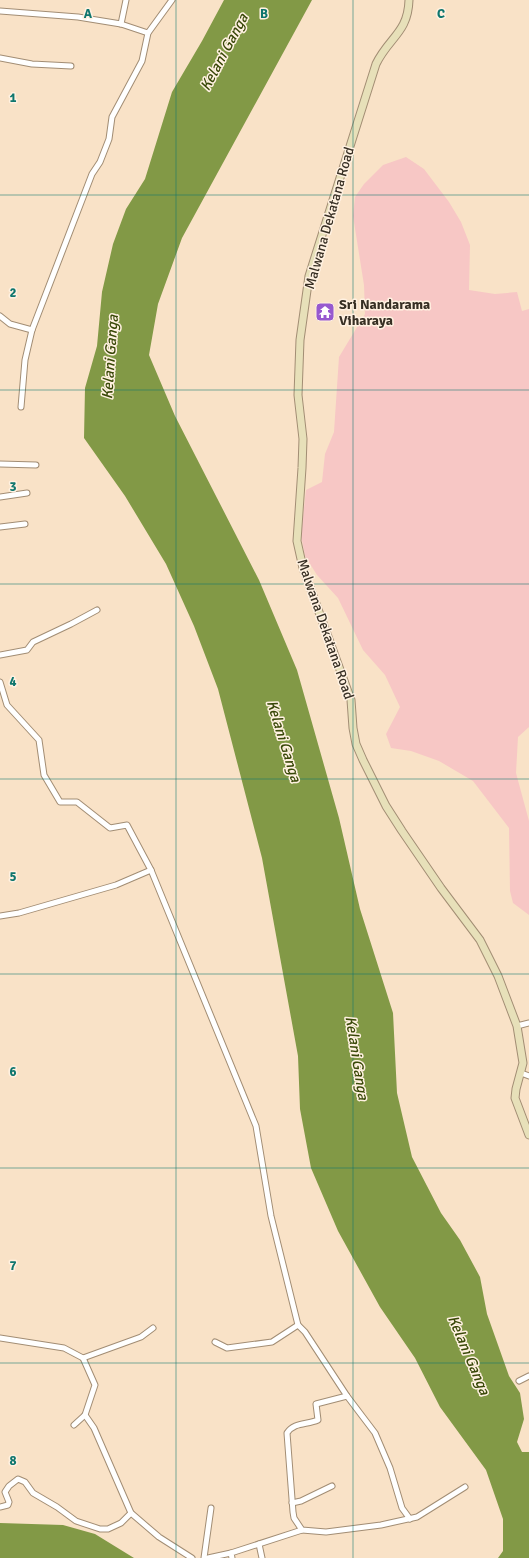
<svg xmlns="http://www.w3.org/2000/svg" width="529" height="1558" viewBox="0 0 529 1558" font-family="Signika,sans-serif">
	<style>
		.green { fill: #f7c7c5 }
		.water { fill: #829946 }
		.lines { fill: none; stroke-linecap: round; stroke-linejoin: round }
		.minor-casing { stroke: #a28d74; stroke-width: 7 }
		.secondary-casing { stroke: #a28d74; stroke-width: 9 }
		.minor { stroke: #fff; stroke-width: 5 }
		.secondary { stroke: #e7e0b9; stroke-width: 7 }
		.grid { fill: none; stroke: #0f766e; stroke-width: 1; stroke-opacity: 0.55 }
		.labels { text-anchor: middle; stroke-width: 3; stroke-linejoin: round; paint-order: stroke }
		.street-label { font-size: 14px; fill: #372f24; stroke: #fff1e1 }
		.poi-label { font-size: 14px; font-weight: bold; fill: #372f24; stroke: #fff1e1; text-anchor: start }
		.water-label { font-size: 15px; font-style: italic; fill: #394808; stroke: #fff1e1 }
		.grid-label { font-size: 13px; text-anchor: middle; font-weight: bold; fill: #0f766e; stroke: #fff1e1; stroke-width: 3; stroke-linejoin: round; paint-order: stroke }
	</style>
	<rect width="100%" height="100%" fill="#f9e2c7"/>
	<polygon class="green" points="406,157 424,169 449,202 461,222 470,245 469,290 495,294 517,292 522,311 529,309 529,727 518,737 516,773 529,821 529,915 513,903 510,891 509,828 473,781 439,761 411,751 391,748 386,734 400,707 385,675 363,650 338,598 317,575 305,556 301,535 306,490 322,482 325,454 334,432 339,357 365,314 364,285 353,216 355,197 364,184 383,165"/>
	<g class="water">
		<polygon points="224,0 312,0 182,238 158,304 149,355 175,416 259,580 297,670 339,818 360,909 393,1013 397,1093 412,1157 441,1213 460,1240 480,1277 487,1314 509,1376 520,1393 524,1419 517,1442 522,1452 529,1452 529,1558 498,1558 503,1551 503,1519 486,1470 440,1407 415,1358 380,1307 338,1231 311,1168 300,1109 298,1056 262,858 218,689 194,626 166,564 125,496 84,438 85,388 97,346 102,292 113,244 126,209 145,179 172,92 202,41"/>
		<polygon points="0,1523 63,1525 95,1534 134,1558 0,1558"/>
	</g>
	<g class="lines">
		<g class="minor-casing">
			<g id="minor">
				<polyline points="0,11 78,17 121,24 148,33"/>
				<polyline points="121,24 126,0"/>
				<polyline points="0,58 32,64 71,66"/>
				<polyline points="0,316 10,324 32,330"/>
				<polyline points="21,407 25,360 32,330 92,174 100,162 109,139 112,117 142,61 148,33 172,0"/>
				<polyline points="0,464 36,465"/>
				<polyline points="0,497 27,493"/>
				<polyline points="0,527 25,524"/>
				<polyline points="0,655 27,650 33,642 71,624 97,610"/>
				<polyline points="0,682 7,705 39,740 44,775 60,802 77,802 110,828 127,825 151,870 256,1126 271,1216 298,1325"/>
				<polyline points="0,916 19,913 116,885 151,870"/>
				<polyline points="517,1026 529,1023"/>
				<polyline points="521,1073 529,1076"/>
				<polyline points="0,1338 64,1348 83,1358 95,1385 85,1415 74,1425"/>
				<polyline points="215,1342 227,1348 272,1342 298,1325 305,1332 347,1396 375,1433 390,1468 402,1508 410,1519"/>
				<polyline points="83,1358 141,1337 153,1328"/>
				<polyline points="519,1381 529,1376"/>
				<path d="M347,1396l-31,8 2,16c-11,5 -24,2 -31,13l6,79 1,6 8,12 24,2 55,-7 36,-8 48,-30"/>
				<polyline points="85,1415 94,1428 131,1513 159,1537 192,1558"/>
				<polyline points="292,1503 301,1501 332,1486"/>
				<polyline points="0,1507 8,1505 9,1502 5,1492 9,1486 18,1479 25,1482 33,1493 57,1507 76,1521 100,1529 108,1529 121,1523 131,1513"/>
				<polyline points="259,1544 262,1558"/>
				<polyline points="204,1558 211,1508"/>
				<polyline points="208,1558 231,1553"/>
				<polyline points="232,1558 231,1553 302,1530"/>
			</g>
		</g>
		<g class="secondary-casing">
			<path id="secondary" d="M409,0c-1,33 -20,37 -33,64l-67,212 -9,64 -2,55 5,44 -1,29 -5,73 6,27 48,132 2,28 3,16 7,16 23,46 16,25 39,57 39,52 18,36 19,50 6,37 -7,26 -1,9 14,37"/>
		</g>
		<use href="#minor" class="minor"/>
		<use href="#secondary" class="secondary"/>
	</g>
	<path class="grid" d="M176,0v1558M353,0v1558M0,195h529M0,390h529M0,584h529M0,779h529M0,974h529M0,1168h529M0,1363h529"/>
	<defs>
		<g id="temple-square" transform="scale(1)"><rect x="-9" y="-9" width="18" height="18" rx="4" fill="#9759cf" stroke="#fff1e1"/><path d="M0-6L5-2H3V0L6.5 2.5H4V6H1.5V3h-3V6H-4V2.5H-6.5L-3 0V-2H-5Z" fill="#fff"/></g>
	</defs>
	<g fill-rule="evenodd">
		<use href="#temple-square" x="325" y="312"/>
	</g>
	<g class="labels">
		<g class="street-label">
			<text transform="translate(329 218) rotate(-74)" y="5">Malwana Dekatana Road</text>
			<text transform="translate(326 629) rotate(71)" y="5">Malwana Dekatana Road</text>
		</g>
		<g class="poi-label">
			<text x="339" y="309">Sri Nandarama<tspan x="339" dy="16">Viharaya</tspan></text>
		</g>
		<g class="water-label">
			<text transform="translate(224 52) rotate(-62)" y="5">Kelani Ganga</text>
			<text transform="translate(110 357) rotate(-86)" y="5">Kelani Ganga</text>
			<text transform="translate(284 741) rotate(73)" y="5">Kelani Ganga</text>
			<text transform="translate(357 1058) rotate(81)" y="5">Kelani Ganga</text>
			<text transform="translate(469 1355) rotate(67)" y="5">Kelani Ganga</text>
		</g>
	</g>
	<g class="grid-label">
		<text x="88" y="18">A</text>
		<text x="264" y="18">B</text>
		<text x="441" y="18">C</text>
		<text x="13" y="102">1</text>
		<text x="13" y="297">2</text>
		<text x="13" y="491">3</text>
		<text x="13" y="686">4</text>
		<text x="13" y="881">5</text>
		<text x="13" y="1076">6</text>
		<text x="13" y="1270">7</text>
		<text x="13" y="1465">8</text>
	</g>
</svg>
